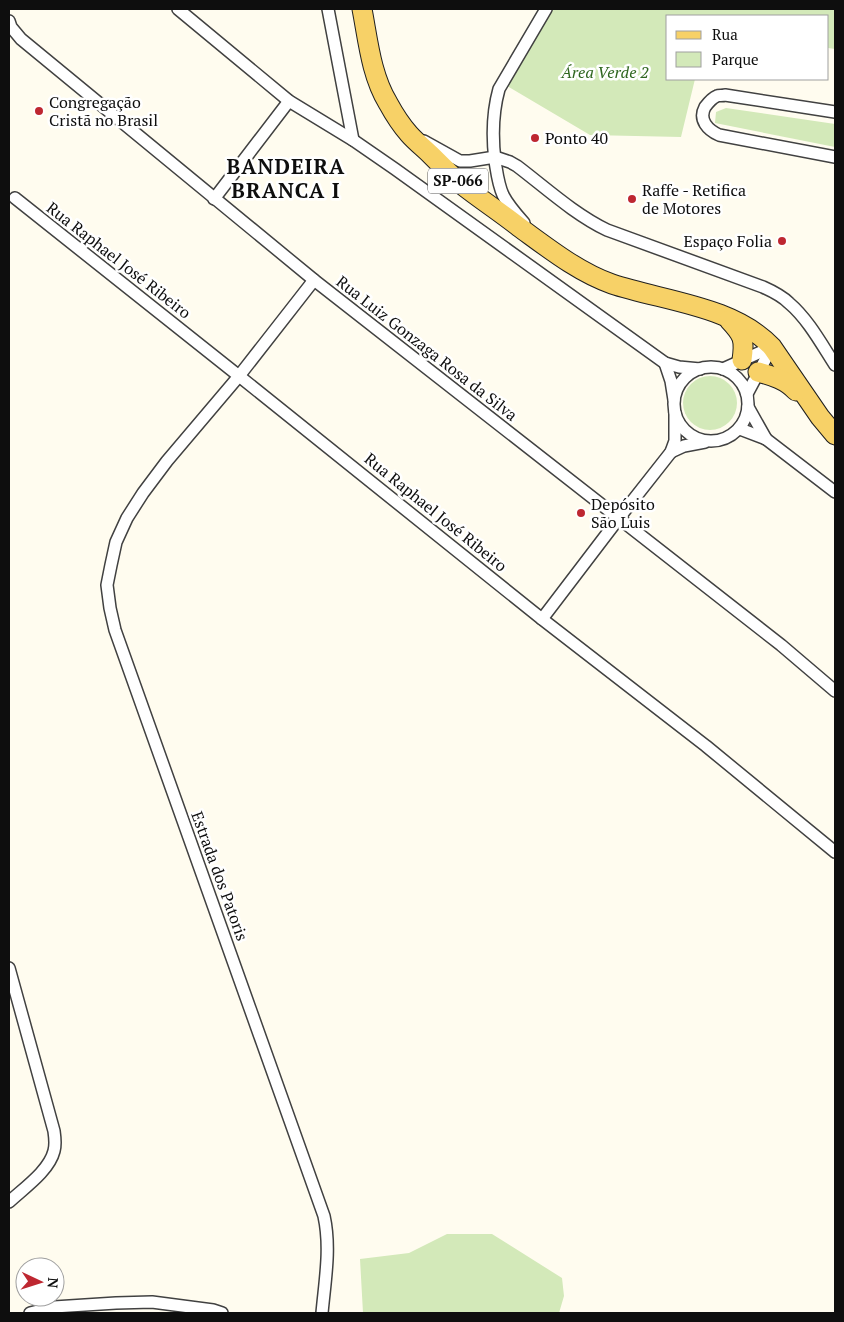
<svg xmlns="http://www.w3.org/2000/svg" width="844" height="1322" viewBox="0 0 844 1322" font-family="'PT Serif',serif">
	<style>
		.green { fill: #d3e9b9 }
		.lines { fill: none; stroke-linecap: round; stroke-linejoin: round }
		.minor-casing { stroke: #414141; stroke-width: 14 }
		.primary-casing { stroke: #1f1f1f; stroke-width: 21 }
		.minor { stroke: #fff; stroke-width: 11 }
		.primary { stroke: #f7d167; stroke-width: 19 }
		.poi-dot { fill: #be2731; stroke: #fff; stroke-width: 2 }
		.labels { text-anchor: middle; stroke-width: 5; stroke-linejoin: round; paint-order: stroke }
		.shield { fill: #fff; stroke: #565656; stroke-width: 1 }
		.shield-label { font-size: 15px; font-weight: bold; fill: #0e0e0e }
		.park-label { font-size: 16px; font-style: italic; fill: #2f661f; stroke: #fff }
		.poi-label { font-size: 16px; fill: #0e0e0e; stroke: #fff; text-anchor: start }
		.street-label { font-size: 16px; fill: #0e0e0e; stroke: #fff }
		.district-label { font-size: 21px; font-weight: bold; letter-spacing: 1px; fill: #0e0e0e; stroke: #fff }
	</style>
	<rect width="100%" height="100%" fill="#fffcef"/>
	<g class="green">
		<polygon points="546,9 835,9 835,49 828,48 828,16 668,16 668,79 695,79 681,137 590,135 502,83"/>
		<polygon points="726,108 835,124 835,147 715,123 716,112"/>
		<circle cx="710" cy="403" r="27"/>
		<polygon points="447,1234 492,1234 562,1278 564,1296 559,1313 363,1313 360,1259 409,1253"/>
	</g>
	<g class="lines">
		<g class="minor-casing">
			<g id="minor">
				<polyline points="178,9 289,101 353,140 395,169 665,363 679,367 700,369"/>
				<polyline points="328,9 353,140"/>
				<polyline points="9,21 11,27 21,39 314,280 781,645 835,691"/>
				<path d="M835,112l-110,-17c-3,1 -6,0 -8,1 -5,2 -9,7 -12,11 -7,13 3,23 14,28l116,22"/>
				<path d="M424,141l36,20h10l25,-4 15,5 7,4c29,22 57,48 90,64l156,57c9,4 19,9 26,16 19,16 33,42 46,62"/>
				<polyline points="15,198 239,376 542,619 706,746 835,852"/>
				<polyline points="214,199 289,101"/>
				<path d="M524,223c-8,-9 -16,-18 -21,-28 -5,-11 -6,-22 -8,-34 -3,-25 -3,-47 4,-72l47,-80"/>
				<path d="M314,280l-75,96 -72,85 -24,32 -16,25 -11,24 -5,23 -4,20 3,23 5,22 209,586c7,32 1,64 -2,97"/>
				<polyline points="665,363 671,381 674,400"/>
				<circle cx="711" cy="404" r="37"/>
				<polyline points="723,369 772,347"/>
				<polyline points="747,394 772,347"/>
				<polyline points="748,407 766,439"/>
				<polyline points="740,429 766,439 835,492"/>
				<polyline points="671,452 684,446 705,442"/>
				<polyline points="542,619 619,518 671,452 675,441 675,413"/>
				<path d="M9,968l45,163c1,7 2,13 0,20 -5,20 -30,37 -45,51"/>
				<polyline points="30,1313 54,1307 116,1303 152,1302 213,1310 222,1313"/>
			</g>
		</g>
		<g class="primary-casing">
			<g id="primary">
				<path d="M362,9c6,31 9,66 26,94 6,11 13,22 21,31 7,8 15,14 22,21 10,10 20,20 30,29 19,15 39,28 58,43 29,21 59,45 93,57 51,17 122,22 160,63l48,70 15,18"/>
				<path d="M729,320c14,15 16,19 13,40"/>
				<path d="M758,372c15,4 28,8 38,19"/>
			</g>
		</g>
		<use href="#minor" class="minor"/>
		<use href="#primary" class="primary"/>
	</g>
	<g class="poi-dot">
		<circle cx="39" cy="111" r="5"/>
		<circle cx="535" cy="138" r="5"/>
		<circle cx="632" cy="199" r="5"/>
		<circle cx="782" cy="241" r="5"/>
		<circle cx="581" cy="513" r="5"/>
	</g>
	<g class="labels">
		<rect class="shield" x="428" y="168.5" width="60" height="25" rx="4"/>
		<g class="shield-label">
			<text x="458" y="186">SP-066</text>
		</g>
		<g class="park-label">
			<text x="605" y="78">Área Verde 2</text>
		</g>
		<g class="poi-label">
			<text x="49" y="108">Congregação<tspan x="49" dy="18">Cristã no Brasil</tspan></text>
			<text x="545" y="144">Ponto 40</text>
			<text x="642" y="196">Raffe - Retifica<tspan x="642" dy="18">de Motores</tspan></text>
			<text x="772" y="247" text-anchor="end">Espaço Folia</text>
			<text x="591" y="510">Depósito<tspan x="591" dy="18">São Luis</tspan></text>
		</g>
		<g class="street-label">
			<text transform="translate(119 260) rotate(38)" y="6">Rua Raphael José Ribeiro</text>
			<text transform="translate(427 348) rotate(38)" y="6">Rua Luiz Gonzaga Rosa da Silva</text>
			<text transform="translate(436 512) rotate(39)" y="6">Rua Raphael José Ribeiro</text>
			<text transform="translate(220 876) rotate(70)" y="6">Estrada dos Patoris</text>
		</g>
		<g class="district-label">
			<text x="286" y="174">BANDEIRA<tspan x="286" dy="24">BRANCA I</tspan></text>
		</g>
	</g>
	<rect width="844" height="1322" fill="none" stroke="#0e0e0e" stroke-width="20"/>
	<rect x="666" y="15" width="162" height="65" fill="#ffffff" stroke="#9f9f9f"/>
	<rect x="676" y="31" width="25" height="8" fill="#f7d167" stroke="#9f9f9f"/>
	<text x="712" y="40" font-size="15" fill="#0e0e0e">Rua</text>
	<rect x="676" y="52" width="25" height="15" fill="#d3e9b9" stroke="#9f9f9f"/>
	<text x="712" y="65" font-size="15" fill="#0e0e0e">Parque</text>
	<g transform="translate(40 1282) rotate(94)"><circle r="24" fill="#ffffff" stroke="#9f9f9f"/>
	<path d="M0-4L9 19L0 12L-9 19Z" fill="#be2731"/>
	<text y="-8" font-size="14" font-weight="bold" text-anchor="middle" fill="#0e0e0e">N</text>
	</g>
</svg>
